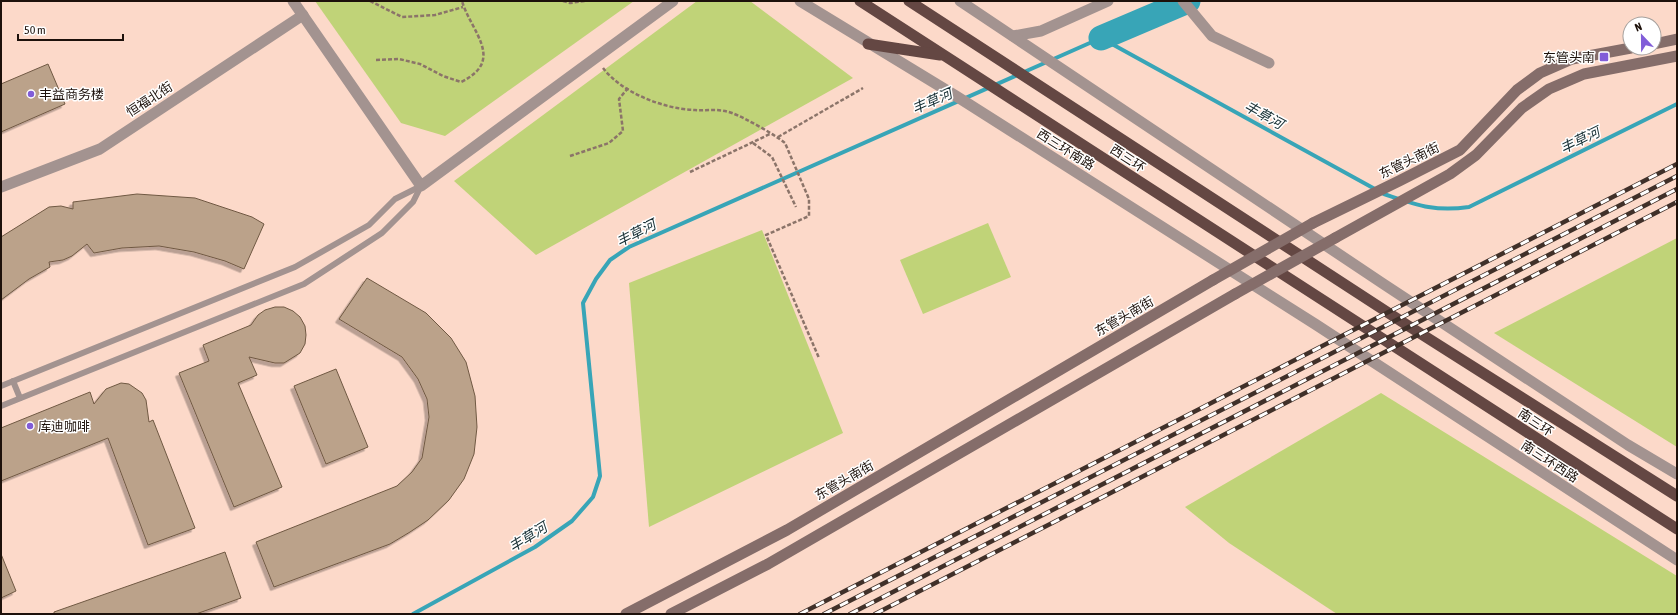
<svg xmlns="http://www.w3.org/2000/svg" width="1678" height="615" viewBox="0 0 1678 615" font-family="'Asap Condensed','Noto Sans SC',sans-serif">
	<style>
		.green { fill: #c0d378 }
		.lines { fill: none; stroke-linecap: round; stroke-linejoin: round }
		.stream { stroke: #38a5b7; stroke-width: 4 }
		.river { stroke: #38a5b7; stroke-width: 25 }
		.building { fill: #bba28a; stroke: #705943; filter: url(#shadow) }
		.path { stroke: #8b7469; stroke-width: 2.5; stroke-dasharray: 4 2; stroke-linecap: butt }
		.service { stroke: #a39390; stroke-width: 6 }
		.minor { stroke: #a39390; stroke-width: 11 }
		.tertiary { stroke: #a39390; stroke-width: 11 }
		.secondary { stroke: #856d6a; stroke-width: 11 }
		.trunk { stroke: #644743; stroke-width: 11 }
		.rail-casing { stroke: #403029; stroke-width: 4.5 }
		.rail { stroke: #fff; stroke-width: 3; stroke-dasharray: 9; stroke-linecap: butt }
		.secondary-bridge { stroke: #856d6a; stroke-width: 11 }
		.poi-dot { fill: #815dd8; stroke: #fff; stroke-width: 1.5 }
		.labels { text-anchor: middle; stroke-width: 3; stroke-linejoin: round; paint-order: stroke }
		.poi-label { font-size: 13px; fill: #1d110b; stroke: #fff; text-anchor: start }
		.street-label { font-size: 13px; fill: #1d110b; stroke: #fff }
		.water-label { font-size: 14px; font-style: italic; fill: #162e33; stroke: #fff }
	</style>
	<defs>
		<filter id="shadow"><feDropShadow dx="-3.5" dy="3.5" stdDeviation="0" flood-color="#0004"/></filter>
	</defs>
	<rect width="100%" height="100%" fill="#fcd9c9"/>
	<g class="green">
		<polygon points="315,1 634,1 445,136 401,123"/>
		<polygon points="697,1 750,1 853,78 536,255 454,181"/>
		<polygon points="988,223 1011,277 923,314 900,260"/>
		<polygon points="762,230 843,433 649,527 629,283"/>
		<polygon points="1677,238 1677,447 1494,333"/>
		<polygon points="1381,393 1677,576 1677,614 1337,614 1229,543 1185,507"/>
	</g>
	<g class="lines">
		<path class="stream" d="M413,614l122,-67 37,-26 21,-24 7,-21 -17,-173 13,-24 14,-19 19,-13 472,-209 283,156c33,11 50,18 85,13l208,-103"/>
		<polyline class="river" points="1101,38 1188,1"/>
	</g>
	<g class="building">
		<polygon points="48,64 65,104 1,132 1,84"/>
		<polygon points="137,194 195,198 252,217 264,224 244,269 225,261 194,252 159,246 122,248 94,253 87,244 72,256 63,260 49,262 50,267 29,279 1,300 1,237 49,207 61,206 73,209 73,202"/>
		<polygon points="367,278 426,313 451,338 466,362 475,396 477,427 474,454 464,479 449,500 428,520 410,532 390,544 274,587 256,542 397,486 412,472 422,458 429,417 427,399 418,379 402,357 339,319"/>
		<polygon points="275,307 284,307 293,311 300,317 305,326 306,335 305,344 300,353 284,363 275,363 249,357 257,375 238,383 282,487 234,507 179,373 209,361 203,345 251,325 258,315 265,310"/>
		<polygon points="336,369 368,447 326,464 294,386"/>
		<polygon points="121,383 129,384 142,393 146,400 149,422 153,420 195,528 148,545 108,438 1,481 1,428 90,392 94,404 106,389"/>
		<polygon points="225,552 241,598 196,614 54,614 54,612"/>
		<polygon points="1,554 16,591 1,598"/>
	</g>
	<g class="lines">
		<g class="path">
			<polyline points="370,1 402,17 435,15 463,7"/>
			<polyline points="563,1 570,3 585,1"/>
			<path d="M376,60l23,-1 21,5 23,12 18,6c45,-22 10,-50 1,-81"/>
			<path d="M603,68c19,25 61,41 92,42 12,1 24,-2 37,3 13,5 42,21 53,30l24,56v17l-43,19 53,123"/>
			<polyline points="778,137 863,88"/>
			<polyline points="753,143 772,157 796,207"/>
			<polyline points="570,156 609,143 623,131 619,99 628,88"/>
			<polyline points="690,172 770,134"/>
		</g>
		<g class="service">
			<polyline points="13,381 20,398"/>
			<polyline points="1,386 295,267 369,225 395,199 421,186"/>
			<polyline points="1,406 304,284 382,233 413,202 421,186"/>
		</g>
		<g class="minor">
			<polyline points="293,1 421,186 673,1"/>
			<polyline points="1183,1 1212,36 1269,63"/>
			<polyline points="1013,36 1041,31 1108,1"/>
			<polyline points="1,187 100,149 303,15"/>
		</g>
		<g class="tertiary">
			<polyline points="800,1 956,96 1315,324 1677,560"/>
			<polyline points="960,1 1382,283 1628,445 1677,474"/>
		</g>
		<g class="secondary">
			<polyline points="1654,44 1677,39"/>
			<polyline points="1313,223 1399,181 1460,150 1517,90 1540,73 1572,59 1631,48"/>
			<polyline points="1335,238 1450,174 1476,155 1522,108 1549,89 1584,74 1677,56"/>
			<polyline points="626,614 787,530 1213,280"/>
			<polyline points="671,614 768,564 1235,294"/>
		</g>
		<g class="trunk">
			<polyline points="860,1 1677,529"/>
			<polyline points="909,1 1407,325 1677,496"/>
			<polyline points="868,44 940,55"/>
		</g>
		<g class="rail-casing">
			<g id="rail">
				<polyline points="800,614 1677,164"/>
				<polyline points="824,614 1677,176"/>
				<polyline points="850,614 1677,189"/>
				<polyline points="875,614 1677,202"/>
			</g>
		</g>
		<use href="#rail" class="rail"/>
		<g class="secondary-bridge">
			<polyline points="1213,280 1313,223"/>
			<polyline points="1235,294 1335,238"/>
		</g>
	</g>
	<g class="poi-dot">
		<rect x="1599" y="52" width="10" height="10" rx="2"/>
		<circle cx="31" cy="94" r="4"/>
		<circle cx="30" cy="426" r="4"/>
	</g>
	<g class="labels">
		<g class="poi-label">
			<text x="1595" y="62" text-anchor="end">东管头南</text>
			<text x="39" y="99">丰益商务楼</text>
			<text x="38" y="431">库迪咖啡</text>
		</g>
		<g class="street-label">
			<text transform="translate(149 99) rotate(-33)" y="5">恒福北街</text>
			<text transform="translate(1066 149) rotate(32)" y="5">西三环南路</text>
			<text transform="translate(1128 158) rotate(33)" y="5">西三环</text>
			<text transform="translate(1409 160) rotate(-26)" y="5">东管头南街</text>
			<text transform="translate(1124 316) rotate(-30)" y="5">东管头南街</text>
			<text transform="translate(1536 422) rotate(33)" y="5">南三环</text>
			<text transform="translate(1550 461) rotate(33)" y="5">南三环西路</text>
			<text transform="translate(844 480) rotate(-30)" y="5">东管头南街</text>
		</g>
		<g class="water-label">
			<text transform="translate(932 101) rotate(-24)" y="5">丰草河</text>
			<text transform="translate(1264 115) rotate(29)" y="5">丰草河</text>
			<text transform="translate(1580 140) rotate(-26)" y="5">丰草河</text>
			<text transform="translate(636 233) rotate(-27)" y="5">丰草河</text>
			<text transform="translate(528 537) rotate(-32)" y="5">丰草河</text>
		</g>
	</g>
	<rect width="1678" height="615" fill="none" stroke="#1d110b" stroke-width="4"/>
	<g transform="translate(1642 36) rotate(338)"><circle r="19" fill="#ffffff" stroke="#a5a09d"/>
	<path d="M0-3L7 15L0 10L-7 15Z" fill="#815dd8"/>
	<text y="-6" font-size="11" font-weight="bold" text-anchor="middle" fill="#1d110b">N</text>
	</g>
	<path d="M18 34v6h105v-6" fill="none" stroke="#1d110b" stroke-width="2"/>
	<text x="24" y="34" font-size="12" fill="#1d110b" stroke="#ffffff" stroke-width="3" paint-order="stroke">50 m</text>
</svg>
